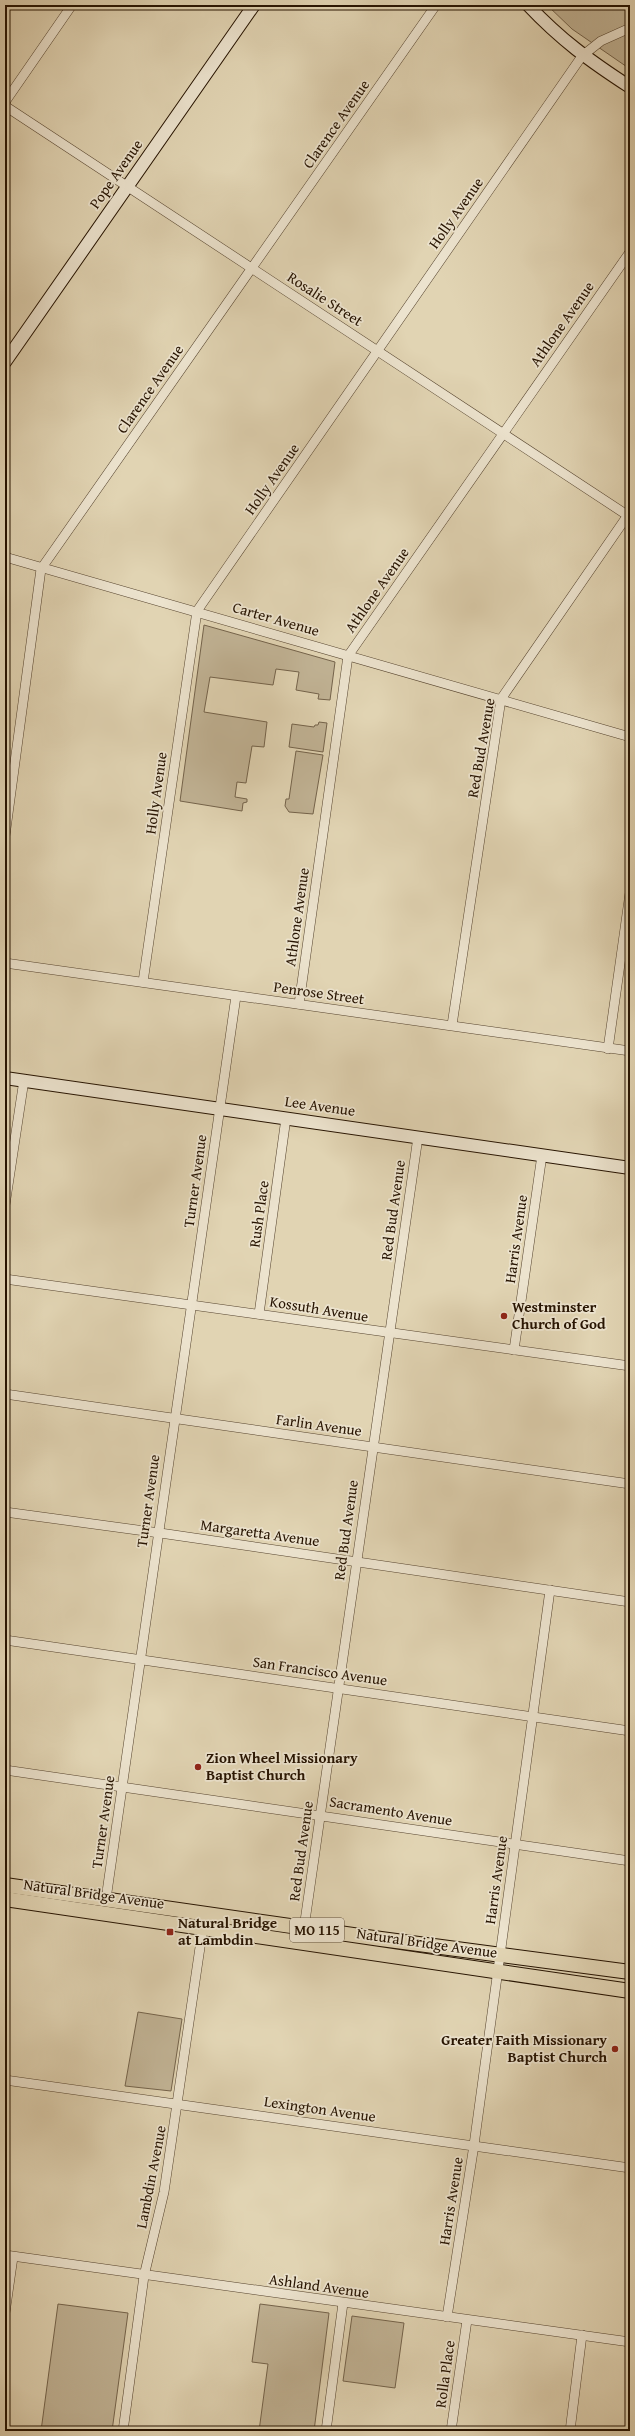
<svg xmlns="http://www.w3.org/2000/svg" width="635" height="2436" viewBox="0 0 635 2436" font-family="'Gentium Book Plus',serif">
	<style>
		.green { fill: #c1b395; stroke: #74634b }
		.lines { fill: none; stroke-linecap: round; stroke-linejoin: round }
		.street-casing { stroke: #55432e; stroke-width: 10 }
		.secondary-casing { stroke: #261301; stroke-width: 14 }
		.primary-casing { stroke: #261301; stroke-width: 16 }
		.street { stroke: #ece3ce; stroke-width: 9 }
		.secondary { stroke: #ece3ce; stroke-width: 12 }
		.primary { stroke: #e1d4b3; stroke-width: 14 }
		.poi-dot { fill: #8f2418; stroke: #ece3ce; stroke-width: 1.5 }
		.labels { text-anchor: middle; stroke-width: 3.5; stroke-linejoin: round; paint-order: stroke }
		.shield { fill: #ece3ce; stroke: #61513e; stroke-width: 1 }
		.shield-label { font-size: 14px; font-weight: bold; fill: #261301 }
		.street-label { font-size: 15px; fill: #261301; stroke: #ece3ce }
		.poi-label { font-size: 15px; font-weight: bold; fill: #261301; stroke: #ece3ce; text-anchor: start }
	</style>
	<rect width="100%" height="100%" fill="#e1d4b3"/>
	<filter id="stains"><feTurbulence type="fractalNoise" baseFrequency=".005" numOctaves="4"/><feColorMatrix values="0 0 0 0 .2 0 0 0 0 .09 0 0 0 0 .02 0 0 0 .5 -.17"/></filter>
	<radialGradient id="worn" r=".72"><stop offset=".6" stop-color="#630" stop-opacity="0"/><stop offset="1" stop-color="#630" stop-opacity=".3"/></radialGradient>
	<g class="green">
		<polygon points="547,5 630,5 630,69 572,29"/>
		<polygon points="204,625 335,662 330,700 318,699 319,694 296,690 299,672 276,669 273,685 210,677 204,712 267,722 264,747 252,746 246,783 237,782 235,797 247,799 247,802 243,803 242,811 180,801"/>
		<polygon points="319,722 327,723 323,752 289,747 292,724 314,727 315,725 318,725"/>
		<polygon points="296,751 323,755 313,814 289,812 285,806 286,799 289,799"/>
		<polygon points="138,2012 182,2019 171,2091 125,2086"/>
		<polygon points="58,2304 128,2313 112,2431 41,2431"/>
		<polygon points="260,2304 329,2313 314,2431 259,2431 268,2364 252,2362"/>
		<polygon points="352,2316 404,2323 395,2388 343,2381"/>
	</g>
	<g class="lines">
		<g class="street-casing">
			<g id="street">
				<polyline points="627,5 630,6"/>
				<polyline points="5,102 72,5"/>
				<polyline points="5,106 630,517"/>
				<polyline points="5,557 630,737"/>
				<polyline points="5,836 41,569 436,5"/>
				<polyline points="5,963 630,1051"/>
				<polyline points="143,982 197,611 582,56 601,41 630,28"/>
				<polyline points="299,1004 348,656 630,252"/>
				<polyline points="452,1025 501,699 630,512"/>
				<polyline points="608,1049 630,893"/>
				<polyline points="5,1205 24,1080"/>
				<polyline points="5,1279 630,1366"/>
				<polyline points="259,1314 286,1118"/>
				<polyline points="514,1350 542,1155"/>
				<polyline points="5,1394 630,1484"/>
				<polyline points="5,1512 167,1534 630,1602"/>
				<polyline points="5,1640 630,1731"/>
				<polyline points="5,1770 630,1861"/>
				<polyline points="106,1899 236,996"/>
				<polyline points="304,1928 418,1137"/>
				<polyline points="5,2080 630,2168"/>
				<polyline points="5,2255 630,2342"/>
				<polyline points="5,2313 13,2257"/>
				<polyline points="447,2317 474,2145 550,1590"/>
				<polyline points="123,2431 144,2276 164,2192 203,1927"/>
				<polyline points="326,2431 343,2303"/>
				<polyline points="451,2431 467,2320"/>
				<polyline points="570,2431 582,2335"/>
			</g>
		</g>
		<g class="secondary-casing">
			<g id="secondary">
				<path d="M528,5c33,35 62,56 102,82"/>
				<polyline points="5,362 254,5"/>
				<polyline points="5,1078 630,1168"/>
			</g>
		</g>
		<g class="primary-casing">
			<g id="primary">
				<polyline points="5,1885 381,1939 630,1972"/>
				<polyline points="5,1899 630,1991"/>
			</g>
		</g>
		<use href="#street" class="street"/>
		<use href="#secondary" class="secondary"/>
		<use href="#primary" class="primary"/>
	</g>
	<g class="poi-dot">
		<circle cx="504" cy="1316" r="4"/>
		<circle cx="198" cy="1767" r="4"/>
		<rect x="166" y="1928" width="8" height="8" rx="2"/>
		<circle cx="615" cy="2049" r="4"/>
	</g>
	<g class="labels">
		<rect class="shield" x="290" y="1918" width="54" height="24" rx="3"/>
		<g class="shield-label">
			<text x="317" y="1935">MO 115</text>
		</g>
		<g class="street-label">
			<text transform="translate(336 124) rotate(-55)" y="5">Clarence Avenue</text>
			<text transform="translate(116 174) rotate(-55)" y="5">Pope Avenue</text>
			<text transform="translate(456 213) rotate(-55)" y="5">Holly Avenue</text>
			<text transform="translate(325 299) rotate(33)" y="5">Rosalie Street</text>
			<text transform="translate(562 324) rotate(-55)" y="5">Athlone Avenue</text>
			<text transform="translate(150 389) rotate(-55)" y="5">Clarence Avenue</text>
			<text transform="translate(272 479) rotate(-55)" y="5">Holly Avenue</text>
			<text transform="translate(377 590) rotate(-55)" y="5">Athlone Avenue</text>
			<text transform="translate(276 619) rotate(16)" y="5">Carter Avenue</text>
			<text transform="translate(481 748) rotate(-80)" y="5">Red Bud Avenue</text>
			<text transform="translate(156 793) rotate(-82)" y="5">Holly Avenue</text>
			<text transform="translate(297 917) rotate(-82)" y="5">Athlone Avenue</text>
			<text transform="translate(319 993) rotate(8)" y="5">Penrose Street</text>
			<text transform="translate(320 1106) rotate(8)" y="5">Lee Avenue</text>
			<text transform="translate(195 1181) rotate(-82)" y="5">Turner Avenue</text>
			<text transform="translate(393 1210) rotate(-82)" y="5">Red Bud Avenue</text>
			<text transform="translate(259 1214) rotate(-82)" y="5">Rush Place</text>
			<text transform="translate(516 1239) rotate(-82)" y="5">Harris Avenue</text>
			<text transform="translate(319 1309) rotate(9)" y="5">Kossuth Avenue</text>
			<text transform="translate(319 1425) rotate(8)" y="5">Farlin Avenue</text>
			<text transform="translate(148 1501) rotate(-82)" y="5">Turner Avenue</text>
			<text transform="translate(346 1530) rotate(-82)" y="5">Red Bud Avenue</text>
			<text transform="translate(260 1533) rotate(8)" y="5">Margaretta Avenue</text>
			<text transform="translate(320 1671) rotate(8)" y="5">San Francisco Avenue</text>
			<text transform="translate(391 1811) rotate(9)" y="5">Sacramento Avenue</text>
			<text transform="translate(103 1822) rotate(-82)" y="5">Turner Avenue</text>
			<text transform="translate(301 1851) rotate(-82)" y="5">Red Bud Avenue</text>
			<text transform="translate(496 1880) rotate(-82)" y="5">Harris Avenue</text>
			<text transform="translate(94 1894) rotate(8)" y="5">Natural Bridge Avenue</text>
			<text transform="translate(427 1943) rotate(8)" y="5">Natural Bridge Avenue</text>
			<text transform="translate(320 2109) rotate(8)" y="5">Lexington Avenue</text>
			<text transform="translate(151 2177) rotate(-79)" y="5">Lambdin Avenue</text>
			<text transform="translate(451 2201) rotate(-81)" y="5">Harris Avenue</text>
			<text transform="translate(319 2286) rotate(8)" y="5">Ashland Avenue</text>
			<text transform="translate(445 2374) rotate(-82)" y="5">Rolla Place</text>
		</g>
		<g class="poi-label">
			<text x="512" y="1312">Westminster<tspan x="512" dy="17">Church of God</tspan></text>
			<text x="206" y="1763">Zion Wheel Missionary<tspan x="206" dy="17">Baptist Church</tspan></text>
			<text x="178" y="1928">Natural Bridge<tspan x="178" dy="17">at Lambdin</tspan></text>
			<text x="607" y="2045" text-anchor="end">Greater Faith Missionary<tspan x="607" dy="17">Baptist Church</tspan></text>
		</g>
	</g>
	<rect width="635" height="2436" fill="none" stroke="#e1d4b3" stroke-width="20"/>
	<rect x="6" y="6" width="623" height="2424" fill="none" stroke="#261301" stroke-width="2"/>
	<rect x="10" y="10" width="615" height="2416" fill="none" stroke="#261301"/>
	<rect width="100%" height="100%" filter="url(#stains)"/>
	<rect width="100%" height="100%" fill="url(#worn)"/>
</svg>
